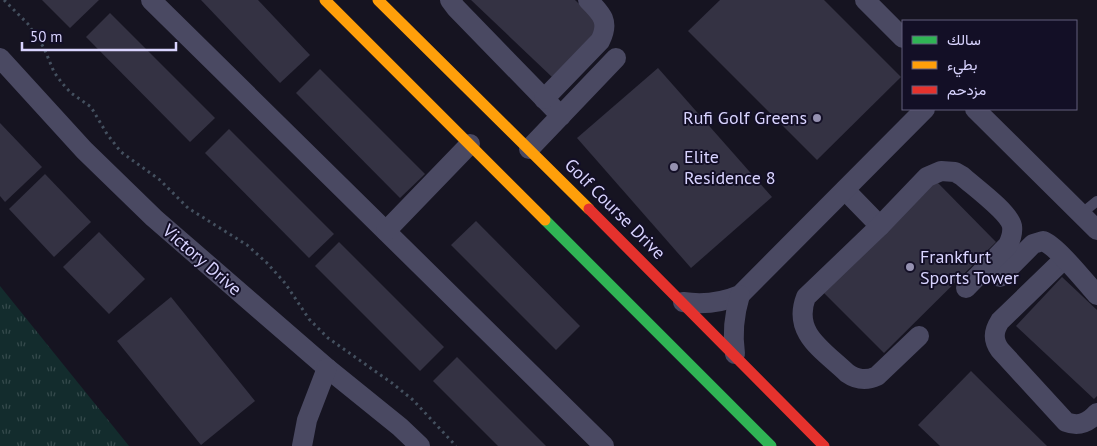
<svg xmlns="http://www.w3.org/2000/svg" width="1097" height="446" viewBox="0 0 1097 446" font-family="'PT Sans',Vazirmatn,sans-serif">
	<style>
		.grass { fill: url(#grass-tufts) }
		.building { fill: #343243 }
		.lines { fill: none; stroke-linecap: round; stroke-linejoin: round }
		.path { stroke: #44505f; stroke-width: 3; stroke-dasharray: 2.5 4; stroke-linecap: butt }
		.lane { stroke: #4a4962; stroke-width: 10 }
		.street { stroke: #4a4962; stroke-width: 20 }
		.fast { stroke: #30b455; stroke-width: 11 }
		.slow { stroke: #ff9f0a; stroke-width: 11 }
		.jam { stroke: #e5322d; stroke-width: 11 }
		.poi-dot { fill: #9591b1; stroke: #130f26; stroke-width: 2 }
		.labels { text-anchor: middle; stroke-width: 4; stroke-linejoin: round; paint-order: stroke }
		.poi-label { font-size: 18px; fill: #d9d4ff; stroke: #130f26; text-anchor: start }
		.street-label { font-size: 18px; fill: #d9d4ff; stroke: #130f26 }
	</style>
	<defs>
		<pattern id="grass-tufts" width="24" height="20" patternUnits="userSpaceOnUse" patternTransform="scale(1.25)"><rect width="24" height="20" fill="#132c2d"/><path d="M3 7l-1-3M5 7V3M7 7l1-3M15 17l-1-3M17 17v-4M19 17l1-3" fill="none" stroke="#354a4c"/></pattern>
	</defs>
	<rect width="100%" height="100%" fill="#161421"/>
	<polygon class="grass" points="0,286 129,446 0,446"/>
	<g class="building">
		<polygon points="42,0 99,0 70,28"/>
		<polygon points="201,0 258,0 310,55 280,83"/>
		<polygon points="471,0 575,0 602,26 552,77"/>
		<polygon points="720,0 824,0 901,77 817,160 688,31"/>
		<polygon points="110,13 215,118 190,142 86,37"/>
		<polygon points="658,68 772,197 691,268 577,138"/>
		<polygon points="320,69 425,174 400,198 296,93"/>
		<polygon points="0,123 42,167 5,202 0,196"/>
		<polygon points="229,129 334,234 309,258 205,153"/>
		<polygon points="45,174 91,222 54,257 9,209"/>
		<polygon points="936,181 996,242 884,353 823,292"/>
		<polygon points="476,221 580,326 556,350 451,245"/>
		<polygon points="99,232 145,279 109,314 63,267"/>
		<polygon points="339,242 444,347 420,371 315,266"/>
		<polygon points="1062,277 1097,310 1097,396 1094,399 1016,326"/>
		<polygon points="171,297 255,401 201,445 117,341"/>
		<polygon points="457,357 546,446 498,446 433,381"/>
		<polygon points="971,371 1047,446 940,446 918,425"/>
	</g>
	<g class="lines">
		<polyline class="path" points="4,0 28,24 44,48 54,72 62,83 71,93 91,107 107,134 121,152 160,180 188,208 247,245 267,263 285,283 309,319 328,338 392,383 413,400 456,446"/>
		<polyline class="lane" points="1081,214 1097,201"/>
		<g class="street">
			<polyline points="151,0 604,446"/>
			<polyline points="450,0 456,8 561,116"/>
			<polyline points="865,0 903,38"/>
			<polyline points="0,58 84,150 154,218 327,368 400,427 420,446"/>
			<path d="M544,99l56,-58c10,-19 2,-27 -12,-41"/>
			<polyline points="975,109 1097,230"/>
			<polyline points="529,149 616,58"/>
			<polyline points="845,190 880,226"/>
			<polyline points="386,231 470,144"/>
			<path d="M1064,259l-64,62c-7,11 -7,19 0,29l66,72c13,5 22,1 31,-9"/>
			<path d="M1000,277l33,-33 10,-3c14,5 43,42 54,54"/>
			<path d="M683,302c21,3 38,1 57,-7l185,-186"/>
			<path d="M919,336l-42,40c-11,5 -20,4 -30,-3 -24,-23 -55,-40 -41,-76l74,-71 47,-49 14,-6 14,1 7,4c11,10 47,36 50,50 1,7 -1,13 -4,19l-42,43"/>
			<path d="M735,354c-3,-21 -1,-39 5,-59"/>
			<polyline points="302,446 307,420 327,368"/>
		</g>
		<polyline class="fast" points="545,220 771,446"/>
		<g class="slow">
			<polyline points="325,0 545,220"/>
			<polyline points="378,0 589,209"/>
		</g>
		<polyline class="jam" points="589,209 824,446"/>
	</g>
	<g class="poi-dot">
		<circle cx="817" cy="118" r="5"/>
		<circle cx="674" cy="167" r="5"/>
		<circle cx="910" cy="267" r="5"/>
	</g>
	<g class="labels">
		<g class="poi-label">
			<text x="807" y="124" text-anchor="end">Rufi Golf Greens</text>
			<text x="684" y="163">Elite<tspan x="684" dy="21">Residence 8</tspan></text>
			<text x="920" y="263">Frankfurt<tspan x="920" dy="21">Sports Tower</tspan></text>
		</g>
		<g class="street-label">
			<text transform="translate(615 209) rotate(45)" y="6">Golf Course Drive</text>
			<text transform="translate(202 260) rotate(41)" y="6">Victory Drive</text>
		</g>
	</g>
	<rect x="902" y="20" width="175" height="90" fill="#130f26" stroke="#625e7d"/>
	<rect x="912" y="36" width="25" height="8" fill="#30b455" stroke="#625e7d"/>
	<text x="947" y="45" font-size="15" fill="#d9d4ff">سالك</text>
	<rect x="912" y="61" width="25" height="8" fill="#ff9f0a" stroke="#625e7d"/>
	<text x="947" y="70" font-size="15" fill="#d9d4ff">بطيء</text>
	<rect x="912" y="86" width="25" height="8" fill="#e5322d" stroke="#625e7d"/>
	<text x="947" y="95" font-size="15" fill="#d9d4ff">مزدحم</text>
	<path d="M22 42v8h154v-8" fill="none" stroke="#d9d4ff" stroke-width="2.5"/>
	<text x="30" y="42" font-size="15" fill="#d9d4ff" stroke="#130f26" stroke-width="4" paint-order="stroke">50 m</text>
</svg>
